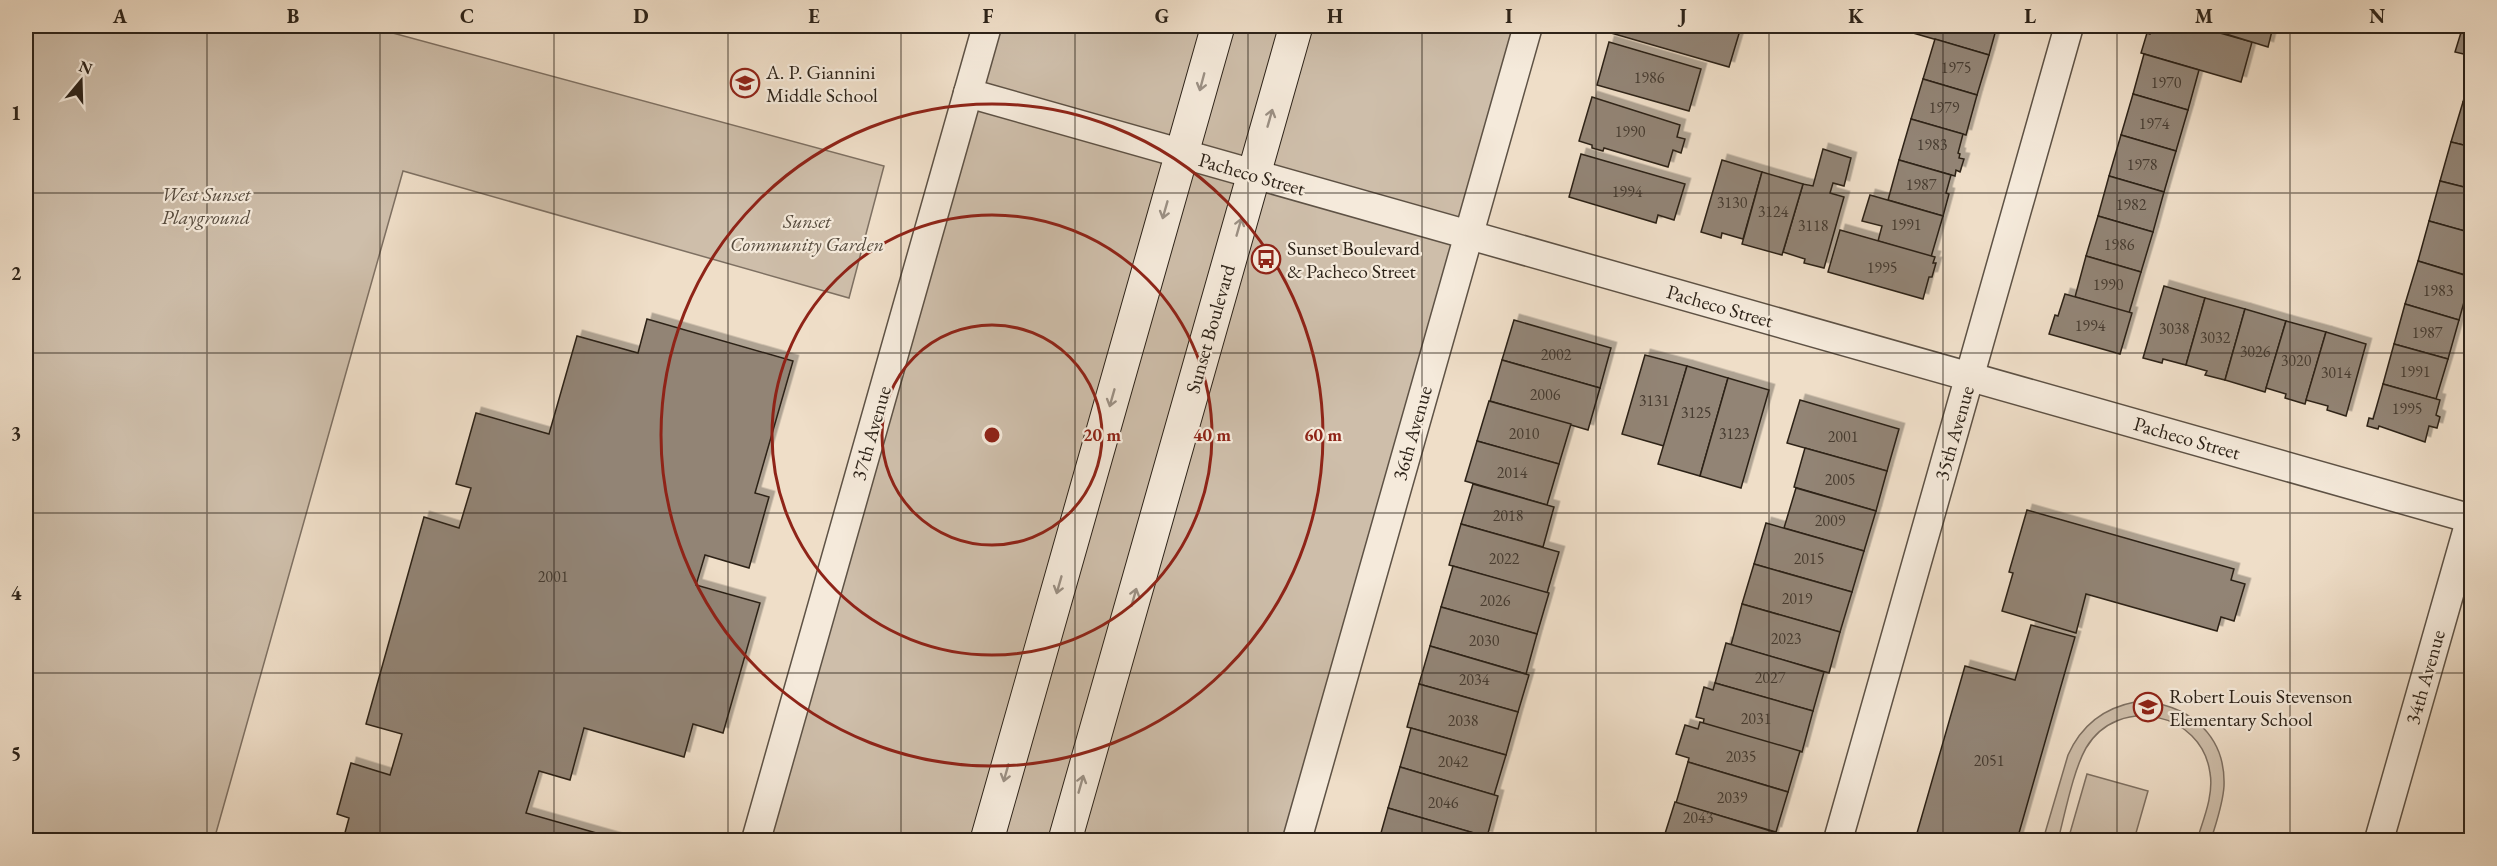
<svg xmlns="http://www.w3.org/2000/svg" width="2497" height="866" viewBox="0 0 2497 866" font-family="'EB Garamond',serif">
	<style>
		.green { fill: #cebeaa; stroke: #7e7062; stroke-width: 1.5 }
		.building { fill: #928474; stroke: #2d2319; stroke-width: 1.5; filter: url(#shadow) }
		.lines { fill: none; stroke-linecap: round; stroke-linejoin: round }
		.minor-casing { stroke: #5e5245; stroke-width: 31 }
		.secondary-casing { stroke: #2d2319; stroke-width: 35 }
		.minor { stroke: #f5eadb; stroke-width: 28 }
		.secondary { stroke: #f5eadb; stroke-width: 33 }
		.oneway { stroke: #9b9084 }
		.grid { fill: none; stroke: #2d2319; stroke-width: 1.5; stroke-opacity: 0.55 }
		.ring { fill: none; stroke: #8f2418; stroke-width: 3 }
		.labels { text-anchor: middle; stroke-width: 4.5; stroke-linejoin: round; paint-order: stroke }
		.number-label { font-size: 16px; fill: #463b30 }
		.poi-label { font-size: 20px; fill: #2d2319; stroke: #f5eadb; text-anchor: start }
		.street-label { font-size: 20px; fill: #2d2319; stroke: #f5eadb }
		.park-label { font-size: 20px; font-style: italic; fill: #554a3d; stroke: #f5eadb }
		.centre { fill: #8f2418; stroke: #f5eadb; stroke-width: 3 }
		.ring-label { font-size: 18px; text-anchor: middle; font-weight: bold; fill: #8f2418; stroke: #f5eadb; stroke-width: 4.5; stroke-linejoin: round; paint-order: stroke }
		.neatline { fill: none; stroke: #2d2319; stroke-width: 2 }
		.grid-label { font-size: 20px; text-anchor: middle; font-weight: bold; fill: #2d2319 }
	</style>
	<defs>
		<filter id="shadow"><feDropShadow dx="5.5" dy="-5.5" stdDeviation="0" flood-color="#0004"/></filter>
	</defs>
	<rect width="100%" height="100%" fill="#efdec8"/>
	<filter id="stains"><feTurbulence type="fractalNoise" baseFrequency=".00333" numOctaves="4"/><feColorMatrix values="0 0 0 0 .2 0 0 0 0 .09 0 0 0 0 .02 0 0 0 .5 -.17"/></filter>
	<radialGradient id="worn" r=".72"><stop offset=".6" stop-color="#630" stop-opacity="0"/><stop offset="1" stop-color="#630" stop-opacity=".3"/></radialGradient>
	<g class="green">
		<polygon points="26,26 367,26 884,166 849,298 403,171 214,840 26,840"/>
		<polygon points="987,26 1527,26 1296,840 756,840"/>
		<path d="M2135,702c50,-1 91,31 89,84 -1,18 -8,37 -13,54h-14c6,-20 17,-45 13,-67 -8,-61 -92,-79 -124,-25 -13,23 -21,66 -28,92h-15l25,-85c13,-29 35,-47 67,-53z"/>
		<polygon points="2087,774 2148,791 2134,840 2068,840"/>
	</g>
	<g class="building">
		<polygon points="1613,26 1736,26 1741,27 1729,67 1611,33"/>
		<polygon points="1889,26 1997,26 1989,55"/>
		<polygon points="2153,26 2195,26 2252,42 2241,82 2141,53 2147,33 2150,34"/>
		<polygon points="2195,26 2219,26 2217,32"/>
		<polygon points="2229,26 2273,27 2268,47 2226,34"/>
		<polygon points="2463,26 2472,26 2472,56 2455,52"/>
		<polygon points="1935,39 1989,55 1977,95 1923,79"/>
		<polygon points="1609,42 1701,69 1689,111 1597,85"/>
		<polygon points="2144,54 2199,70 2188,110 2133,94"/>
		<polygon points="2472,71 2472,104 2463,102"/>
		<polygon points="1923,79 1977,95 1966,135 1911,119"/>
		<polygon points="2133,94 2188,110 2176,151 2121,135"/>
		<polygon points="1592,97 1680,125 1677,137 1685,139 1681,153 1673,150 1668,167 1604,148 1603,151 1592,148 1592,145 1579,141"/>
		<polygon points="2463,102 2472,104 2472,147 2451,142"/>
		<polygon points="1911,119 1963,134 1958,153 1960,154 1959,158 1964,159 1960,172 1956,170 1955,176 1899,160"/>
		<polygon points="2121,135 2176,151 2164,192 2109,176"/>
		<polygon points="2451,142 2472,147 2472,189 2440,181"/>
		<polygon points="1823,149 1851,158 1844,186 1833,183 1830,193 1844,197 1824,268 1804,263 1805,259 1783,252 1803,184 1813,186"/>
		<polygon points="1581,154 1685,184 1674,220 1658,215 1656,223 1569,197"/>
		<polygon points="1722,160 1762,172 1743,239 1722,233 1721,238 1701,232"/>
		<polygon points="1899,160 1951,175 1946,193 1949,194 1943,216 1888,200"/>
		<polygon points="1762,172 1803,184 1782,255 1742,244"/>
		<polygon points="2109,176 2164,192 2153,232 2098,216"/>
		<polygon points="2440,181 2472,189 2472,233 2429,221"/>
		<polygon points="1870,195 1943,216 1931,257 1878,241 1882,226 1862,221"/>
		<polygon points="2098,216 2153,232 2141,272 2086,256"/>
		<polygon points="2429,221 2472,233 2472,277 2418,261"/>
		<polygon points="1840,230 1935,257 1933,263 1936,263 1932,277 1929,277 1923,299 1828,272"/>
		<polygon points="2086,256 2141,272 2129,313 2075,297"/>
		<polygon points="2418,261 2471,277 2459,320 2405,304"/>
		<polygon points="2164,286 2205,298 2186,365 2163,359 2162,363 2143,358"/>
		<polygon points="2065,294 2132,313 2120,354 2049,334 2055,315 2058,316"/>
		<polygon points="2205,298 2245,309 2225,380 2205,375 2207,371 2186,365"/>
		<polygon points="2405,304 2459,320 2448,359 2394,344"/>
		<polygon points="2245,309 2286,321 2265,392 2225,380"/>
		<polygon points="647,319 793,361 755,493 769,497 749,568 705,555 696,585 760,603 723,733 693,724 684,757 584,728 570,780 539,771 526,813 621,840 343,840 349,818 337,814 351,763 390,775 402,734 366,724 424,517 459,528 471,488 456,484 476,413 549,434 577,336 638,353"/>
		<polygon points="1514,320 1611,348 1600,388 1502,360"/>
		<polygon points="2286,321 2326,332 2305,404 2285,398 2286,394 2266,388"/>
		<polygon points="2326,332 2366,344 2346,416 2327,410 2328,406 2306,400"/>
		<polygon points="2394,344 2448,359 2436,399 2383,384"/>
		<polygon points="1645,355 1687,366 1664,446 1622,434"/>
		<polygon points="1502,360 1600,388 1588,430 1490,401"/>
		<polygon points="1687,366 1728,378 1700,476 1658,464"/>
		<polygon points="1728,378 1769,390 1741,488 1700,476"/>
		<polygon points="2383,384 2440,400 2436,415 2440,417 2437,428 2429,426 2425,442 2379,426 2378,429 2367,426 2369,418 2373,419"/>
		<polygon points="1800,400 1899,429 1887,471 1787,443"/>
		<polygon points="1489,401 1571,424 1559,464 1477,441"/>
		<polygon points="1477,441 1559,464 1547,505 1465,481"/>
		<polygon points="1805,448 1887,471 1876,511 1794,487"/>
		<polygon points="1473,484 1554,507 1543,547 1461,524"/>
		<polygon points="1796,488 1876,511 1864,551 1784,528"/>
		<polygon points="2027,510 2234,569 2231,580 2245,584 2234,621 2221,617 2217,631 2086,594 2076,633 2002,611 2013,573 2009,572"/>
		<polygon points="1766,523 1864,551 1852,592 1754,564"/>
		<polygon points="1461,524 1559,552 1547,593 1449,565"/>
		<polygon points="1754,564 1852,592 1840,632 1742,604"/>
		<polygon points="1453,566 1549,593 1537,634 1441,607"/>
		<polygon points="1742,604 1840,632 1829,673 1731,645"/>
		<polygon points="1441,607 1537,634 1526,674 1430,646"/>
		<polygon points="2031,625 2075,637 2017,840 1915,840 1965,666 2015,680"/>
		<polygon points="1726,643 1824,672 1813,711 1715,683"/>
		<polygon points="1430,646 1529,675 1518,712 1419,684"/>
		<polygon points="1715,683 1813,711 1802,752 1703,724 1704,719 1696,717 1704,687 1713,690"/>
		<polygon points="1419,684 1518,712 1506,755 1407,727"/>
		<polygon points="1700,722 1800,751 1788,792 1688,762 1689,758 1676,754 1685,725 1698,729"/>
		<polygon points="1411,728 1506,755 1494,795 1400,767"/>
		<polygon points="1688,762 1788,792 1776,832 1676,803"/>
		<polygon points="1400,767 1498,796 1487,837 1388,808"/>
		<polygon points="1675,802 1774,832 1772,840 1663,840"/>
		<polygon points="1388,808 1481,835 1479,840 1379,840"/>
		<polygon points="2472,822 2472,840 2462,840 2465,830 2469,831"/>
	</g>
	<g class="lines">
		<g class="minor-casing">
			<g id="minor">
				<polyline points="968,93 2472,519"/>
				<polyline points="756,840 987,26"/>
				<polyline points="1297,840 1528,26"/>
				<polyline points="1838,840 2069,26"/>
				<polyline points="2379,840 2472,514"/>
			</g>
		</g>
		<g class="secondary-casing">
			<g id="secondary">
				<polyline points="987,840 1218,26"/>
				<polyline points="1065,840 1296,26"/>
			</g>
		</g>
		<use href="#minor" class="minor"/>
		<use href="#secondary" class="secondary"/>
	</g>
	<defs><path id="oneway-shaft" d="M-6 0H5M1.5-3L5.5 0L1.5 3" fill="none" stroke-width="1.6" stroke-linecap="round" stroke-linejoin="round" transform="scale(1.5)"/></defs>
	<g class="oneway">
		<use href="#oneway-shaft" transform="translate(1202 82) rotate(105)"/>
		<use href="#oneway-shaft" transform="translate(1270 118) rotate(-74)"/>
		<use href="#oneway-shaft" transform="translate(1165 210) rotate(106)"/>
		<use href="#oneway-shaft" transform="translate(1239 227) rotate(-74)"/>
		<use href="#oneway-shaft" transform="translate(1112 398) rotate(106)"/>
		<use href="#oneway-shaft" transform="translate(1059 585) rotate(106)"/>
		<use href="#oneway-shaft" transform="translate(1134 597) rotate(-74)"/>
		<use href="#oneway-shaft" transform="translate(1006 773) rotate(106)"/>
		<use href="#oneway-shaft" transform="translate(1081 784) rotate(-74)"/>
	</g>
	<path class="grid" d="M207,26v814M380,26v814M554,26v814M728,26v814M901,26v814M1075,26v814M1248,26v814M1422,26v814M1596,26v814M1769,26v814M1943,26v814M2117,26v814M2290,26v814M26,193h2446M26,353h2446M26,513h2446M26,673h2446"/>
	<g class="ring">
		<circle cx="992" cy="435" r="110"/>
		<circle cx="992" cy="435" r="220"/>
		<circle cx="992" cy="435" r="331"/>
	</g>
	<defs>
		<g id="school-ring" transform="scale(1.5)"><circle r="9.5" fill="#f5eadb" stroke="#8f2418" stroke-width="1.5"/><path d="M0-5L7-2L0 1L-7-2ZM-4 1L0 2.5L4 1V4Q0 6-4 4Z" fill="#8f2418"/></g>
		<g id="bus-ring" transform="scale(1.5)"><circle r="9.5" fill="#f5eadb" stroke="#8f2418" stroke-width="1.5"/><path d="M-5-6H5V4H4V6H2V4H-2V6H-4V4H-5ZM-3.5-4V0h7V-4ZM-3.5 1.2v1.5H-2V1.2ZM2 1.2v1.5H3.5V1.2Z" fill="#8f2418"/></g>
	</defs>
	<g fill-rule="evenodd">
		<use href="#school-ring" x="745" y="83"/>
		<use href="#bus-ring" x="1266" y="259"/>
		<use href="#school-ring" x="2148" y="707"/>
	</g>
	<g class="labels">
		<g class="number-label">
			<text x="1956" y="73">1975</text>
			<text x="1649" y="83">1986</text>
			<text x="2166" y="88">1970</text>
			<text x="1944" y="113">1979</text>
			<text x="2154" y="129">1974</text>
			<text x="1630" y="137">1990</text>
			<text x="1932" y="150">1983</text>
			<text x="2142" y="170">1978</text>
			<text x="1921" y="190">1987</text>
			<text x="1627" y="197">1994</text>
			<text x="1732" y="208">3130</text>
			<text x="2131" y="210">1982</text>
			<text x="1773" y="217">3124</text>
			<text x="1906" y="230">1991</text>
			<text x="1813" y="231">3118</text>
			<text x="2119" y="250">1986</text>
			<text x="1882" y="273">1995</text>
			<text x="2108" y="290">1990</text>
			<text x="2438" y="296">1983</text>
			<text x="2090" y="331">1994</text>
			<text x="2174" y="334">3038</text>
			<text x="2427" y="338">1987</text>
			<text x="2215" y="343">3032</text>
			<text x="2255" y="357">3026</text>
			<text x="1556" y="360">2002</text>
			<text x="2296" y="366">3020</text>
			<text x="2415" y="377">1991</text>
			<text x="2336" y="378">3014</text>
			<text x="1545" y="400">2006</text>
			<text x="1654" y="406">3131</text>
			<text x="2407" y="414">1995</text>
			<text x="1696" y="418">3125</text>
			<text x="1524" y="439">2010</text>
			<text x="1734" y="439">3123</text>
			<text x="1843" y="442">2001</text>
			<text x="1512" y="478">2014</text>
			<text x="1840" y="485">2005</text>
			<text x="1508" y="521">2018</text>
			<text x="1830" y="526">2009</text>
			<text x="1504" y="564">2022</text>
			<text x="1809" y="564">2015</text>
			<text x="553" y="582">2001</text>
			<text x="1797" y="604">2019</text>
			<text x="1495" y="606">2026</text>
			<text x="1786" y="644">2023</text>
			<text x="1484" y="646">2030</text>
			<text x="1770" y="683">2027</text>
			<text x="1474" y="685">2034</text>
			<text x="1756" y="724">2031</text>
			<text x="1463" y="726">2038</text>
			<text x="1741" y="762">2035</text>
			<text x="1989" y="766">2051</text>
			<text x="1453" y="767">2042</text>
			<text x="1732" y="803">2039</text>
			<text x="1443" y="808">2046</text>
			<text x="1698" y="823">2043</text>
		</g>
		<g class="poi-label">
			<text x="766" y="79">A. P. Giannini<tspan x="766" dy="23">Middle School</tspan></text>
			<text x="1287" y="255">Sunset Boulevard<tspan x="1287" dy="23">&amp; Pacheco Street</tspan></text>
			<text x="2169" y="703">Robert Louis Stevenson<tspan x="2169" dy="23">Elementary School</tspan></text>
		</g>
		<g class="street-label">
			<text transform="translate(1252 174) rotate(16)" y="7">Pacheco Street</text>
			<text transform="translate(1720 306) rotate(16)" y="7">Pacheco Street</text>
			<text transform="translate(1210 329) rotate(-74)" y="7">Sunset Boulevard</text>
			<text transform="translate(871 433) rotate(-74)" y="7">37th Avenue</text>
			<text transform="translate(1412 433) rotate(-74)" y="7">36th Avenue</text>
			<text transform="translate(1954 433) rotate(-74)" y="7">35th Avenue</text>
			<text transform="translate(2187 438) rotate(16)" y="7">Pacheco Street</text>
			<text transform="translate(2425 677) rotate(-74)" y="7">34th Avenue</text>
		</g>
		<g class="park-label">
			<text x="206" y="201">West Sunset<tspan x="206" dy="23">Playground</tspan></text>
			<text x="807" y="228">Sunset<tspan x="807" dy="23">Community Garden</tspan></text>
		</g>
	</g>
	<circle cx="992" cy="435" r="9" class="centre"/>
	<g class="ring-label">
		<text x="1102" y="441">20 m</text>
		<text x="1212" y="441">40 m</text>
		<text x="1323" y="441">60 m</text>
	</g>
	<rect width="2497" height="866" fill="none" stroke="#efdec8" stroke-width="66"/>
	<g transform="translate(81 81) rotate(19)" stroke="#f5eadb" stroke-width="4.5" paint-order="stroke">
	<path d="M0-4.5L10 22L0 15L-10 22Z" fill="#2d2319"/>
	<text y="-9" font-size="16" font-weight="bold" text-anchor="middle" fill="#2d2319">N</text>
	</g>
	<rect x="33" y="33" width="2431" height="800" class="neatline"/>
	<g class="grid-label">
		<text x="120" y="23">A</text>
		<text x="293" y="23">B</text>
		<text x="467" y="23">C</text>
		<text x="641" y="23">D</text>
		<text x="814" y="23">E</text>
		<text x="988" y="23">F</text>
		<text x="1162" y="23">G</text>
		<text x="1335" y="23">H</text>
		<text x="1509" y="23">I</text>
		<text x="1683" y="23">J</text>
		<text x="1856" y="23">K</text>
		<text x="2030" y="23">L</text>
		<text x="2204" y="23">M</text>
		<text x="2377" y="23">N</text>
		<text x="16" y="120">1</text>
		<text x="16" y="280">2</text>
		<text x="16" y="440">3</text>
		<text x="16" y="600">4</text>
		<text x="16" y="760">5</text>
	</g>
	<rect width="100%" height="100%" filter="url(#stains)"/>
	<rect width="100%" height="100%" fill="url(#worn)"/>
</svg>
